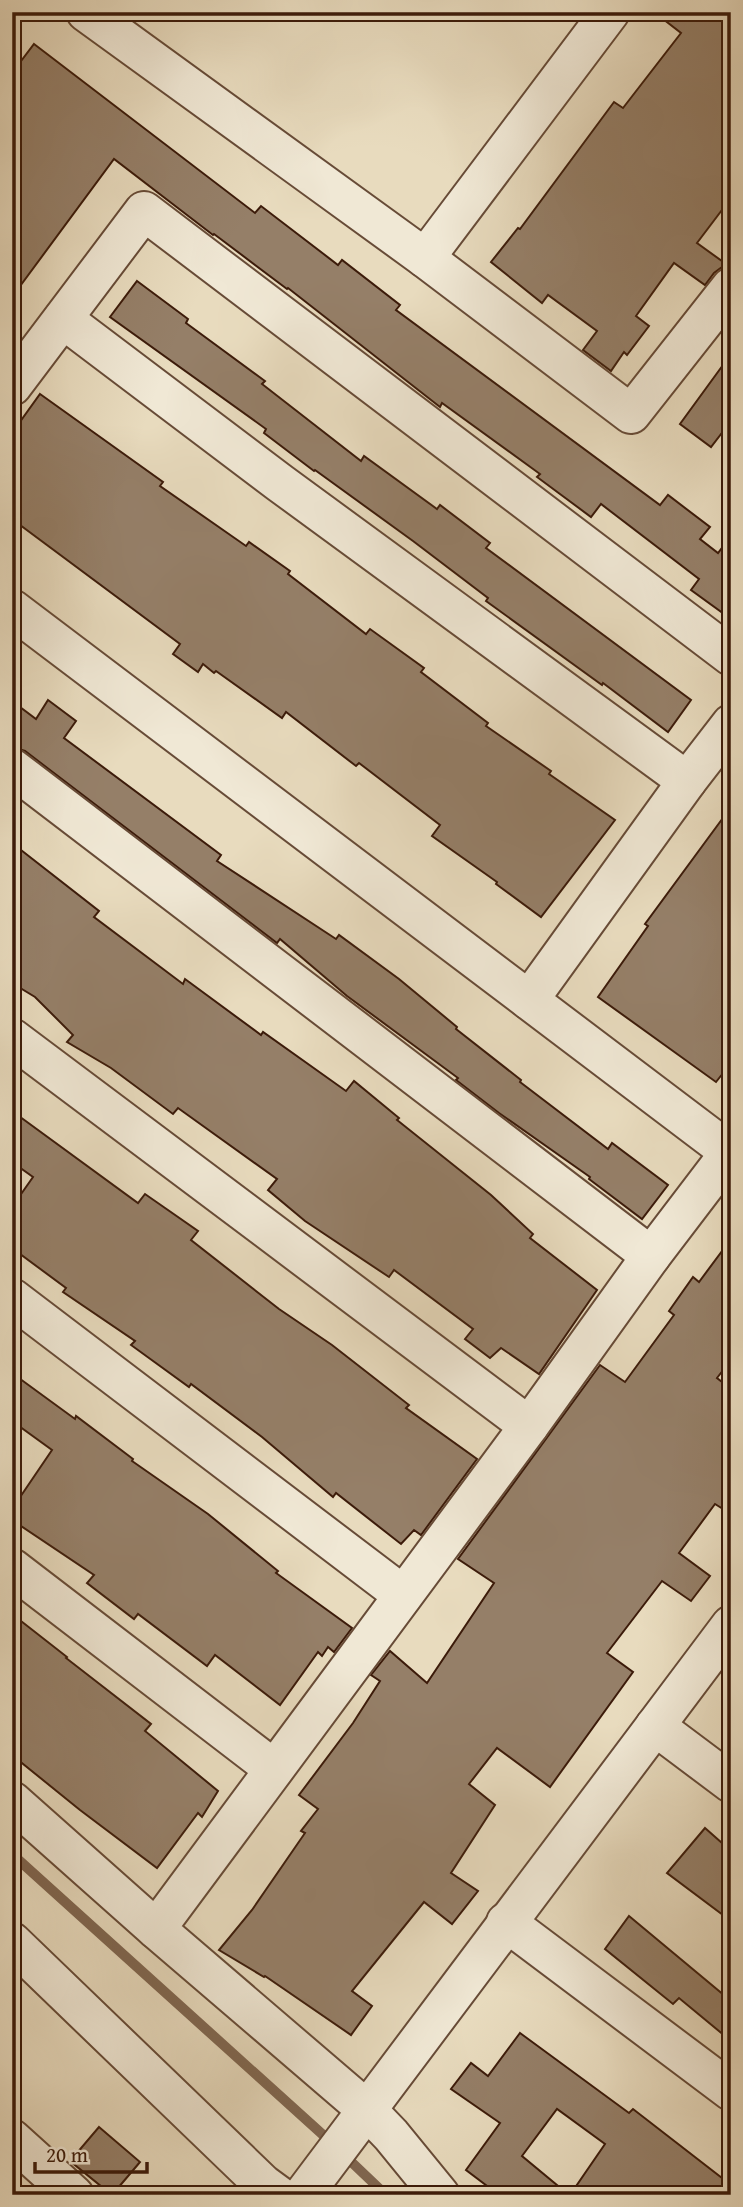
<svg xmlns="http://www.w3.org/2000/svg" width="743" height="2207" viewBox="0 0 743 2207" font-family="'Gentium Book Plus',serif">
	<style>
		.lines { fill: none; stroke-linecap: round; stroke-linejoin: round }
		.stream { stroke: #806751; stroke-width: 10 }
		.building { fill: #957f68; stroke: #3c1b0a; stroke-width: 2 }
		.minor-casing { stroke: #674b37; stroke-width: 42 }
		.minor { stroke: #f0e8d5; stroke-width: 38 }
	</style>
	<rect width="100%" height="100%" fill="#e8dbbe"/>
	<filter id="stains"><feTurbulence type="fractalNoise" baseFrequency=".00286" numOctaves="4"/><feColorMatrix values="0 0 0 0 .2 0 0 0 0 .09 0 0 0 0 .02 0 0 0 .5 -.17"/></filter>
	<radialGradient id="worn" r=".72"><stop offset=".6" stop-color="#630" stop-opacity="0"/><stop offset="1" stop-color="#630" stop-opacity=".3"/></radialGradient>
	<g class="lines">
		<g class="stream">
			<polyline points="12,1854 332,2143"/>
			<polyline points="343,2154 386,2195"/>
		</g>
	</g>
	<g class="building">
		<polygon points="654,12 731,12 731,198 697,243 726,264 714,273 705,285 674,263 636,316 649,326 627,355 624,352 611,371 583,350 597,331 548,295 542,303 491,262 518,228 520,229 614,102 623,108 681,33"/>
		<polygon points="34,44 255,213 261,206 338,265 342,260 400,305 396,310 660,505 668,495 710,527 700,539 718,553 731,536 731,619 691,590 699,579 601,504 591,517 537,477 540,474 442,403 440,407 288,288 287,289 214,234 213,235 114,159 12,297 12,73"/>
		<polygon points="137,281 188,319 186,323 265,381 262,384 361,461 364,456 437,509 440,505 490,543 486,548 691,700 668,732 603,683 602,685 486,601 488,598 413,541 315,470 314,471 264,433 266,429 110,317"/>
		<polygon points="731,354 731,421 711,447 680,424"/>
		<polygon points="40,394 163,482 160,486 246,546 249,542 290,571 288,574 366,634 370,629 424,668 421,672 488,723 486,726 551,771 549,774 615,820 541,917 496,884 497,882 432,836 440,825 359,763 356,766 286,712 282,718 216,671 214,673 203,664 198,672 173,654 180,644 12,519 12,433"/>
		<polygon points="48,700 76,721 64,738 221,855 217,861 336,939 339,935 399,979 457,1027 456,1029 521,1080 520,1082 608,1149 612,1143 668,1185 642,1219 589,1179 590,1177 499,1113 456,1080 458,1078 347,996 280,939 277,943 25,751 12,747 12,701 36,719"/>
		<polygon points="731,807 731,1063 716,1082 598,997 648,926 645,924"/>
		<polygon points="12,843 99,911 94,917 183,984 185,979 261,1035 263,1032 346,1091 354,1081 399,1118 397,1120 491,1195 533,1234 530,1238 597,1290 539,1374 501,1348 490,1358 465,1339 473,1329 394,1270 389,1277 305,1221 268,1190 277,1179 178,1108 173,1114 111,1068 67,1042 73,1035 35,997 12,983"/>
		<polygon points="12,1111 138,1203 145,1194 198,1231 191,1240 279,1309 332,1345 409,1405 406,1408 477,1459 421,1535 414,1530 401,1544 336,1493 333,1497 262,1437 191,1384 189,1387 131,1345 135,1341 63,1292 66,1288 12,1248 12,1207 33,1177 12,1162"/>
		<polygon points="731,1239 731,1360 717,1378 731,1389 731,1514 715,1504 679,1553 710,1576 691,1601 662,1581 607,1653 633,1672 550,1787 497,1748 469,1784 495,1805 451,1873 478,1891 452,1924 424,1902 352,1991 372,2006 351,2035 265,1976 264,1977 219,1950 252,1910 305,1833 301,1831 318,1809 299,1795 353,1723 380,1681 371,1675 390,1651 427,1683 494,1583 458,1559 600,1365 625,1382 674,1315 669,1311 693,1277 699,1282"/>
		<polygon points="12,1373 75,1419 76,1416 133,1459 132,1461 208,1514 278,1571 276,1573 352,1628 334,1652 328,1647 322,1656 318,1652 280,1705 215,1655 207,1666 138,1614 134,1619 87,1583 94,1575 12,1520 12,1509 52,1450 12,1421"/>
		<polygon points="12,1614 67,1657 66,1658 151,1724 145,1731 218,1791 202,1817 198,1813 157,1868 80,1810 12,1755"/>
		<polygon points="705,1828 731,1851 731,1921 667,1873"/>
		<polygon points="629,1916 731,2001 731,2041 679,1998 673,2004 605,1949"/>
		<polygon points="520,2033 629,2113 633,2109 731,2185 731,2195 570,2195 605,2144 557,2109 522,2156 569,2195 499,2195 466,2170 500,2123 451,2089 471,2063 488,2076"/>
		<polygon points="99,2127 140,2162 112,2195 70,2161"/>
	</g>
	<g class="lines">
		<g class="minor-casing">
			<g id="minor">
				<polyline points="86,12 425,258 610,12"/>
				<polyline points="425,258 631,414 731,287"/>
				<polyline points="63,319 280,483 687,781 731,724"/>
				<polyline points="12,386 144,211 731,656"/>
				<polyline points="12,609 731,1153"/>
				<polyline points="12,768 651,1256"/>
				<polyline points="529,1000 687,781"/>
				<polyline points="12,1038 529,1426 156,1929 367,2110 391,2135 440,2195"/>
				<polyline points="12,1298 403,1595"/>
				<polyline points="529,1426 651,1256 731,1151"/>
				<polyline points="12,1568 274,1769"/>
				<polyline points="655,1726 731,1783"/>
				<polyline points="12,1801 156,1929"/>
				<polyline points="506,1922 731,2091"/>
				<polyline points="12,1942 263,2184 278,2195"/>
				<polyline points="12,2139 74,2195"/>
				<polyline points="303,2195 731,1625"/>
			</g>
		</g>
		<use href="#minor" class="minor"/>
	</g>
	<rect width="743" height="2207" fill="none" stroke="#e8dbbe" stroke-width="42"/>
	<rect x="14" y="14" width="715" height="2179" fill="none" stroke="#3c1b0a" stroke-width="3.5"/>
	<rect x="21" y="21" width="701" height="2165" fill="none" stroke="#3c1b0a" stroke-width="2"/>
	<path d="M35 2162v10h112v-10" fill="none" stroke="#3c1b0a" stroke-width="3.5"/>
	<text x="46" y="2162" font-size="21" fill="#3c1b0a" stroke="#f0e8d5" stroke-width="5" paint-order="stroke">20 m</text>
	<rect width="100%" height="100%" filter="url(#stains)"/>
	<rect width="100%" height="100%" fill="url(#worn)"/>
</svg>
